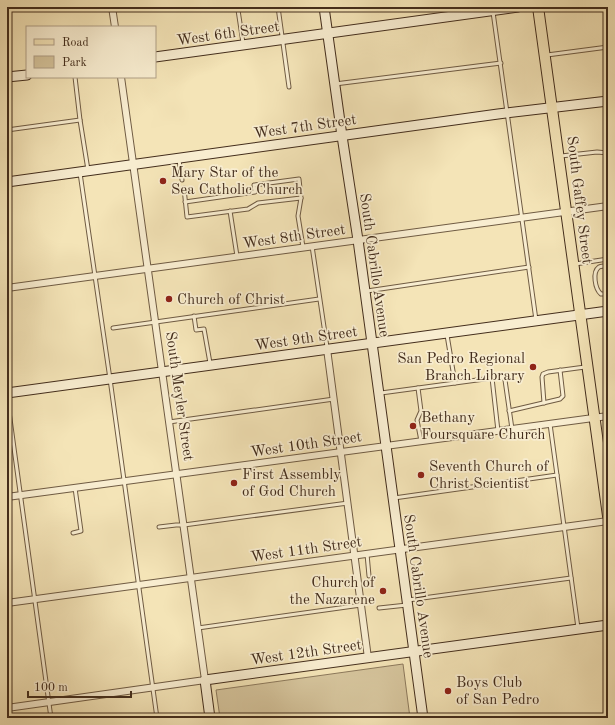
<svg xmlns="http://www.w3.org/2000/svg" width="615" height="725" viewBox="0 0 615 725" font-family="'Old Standard TT',serif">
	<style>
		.green { fill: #d6c59d; stroke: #8c795c }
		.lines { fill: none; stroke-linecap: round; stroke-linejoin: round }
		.lane-casing { stroke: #6f5b43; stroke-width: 5 }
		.street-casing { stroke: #6f5b43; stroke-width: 8 }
		.secondary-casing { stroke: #432d1c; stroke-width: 11 }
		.primary-casing { stroke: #432d1c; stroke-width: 12 }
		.lane { stroke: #f8edd0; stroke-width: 3 }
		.street { stroke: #f8edd0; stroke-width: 6 }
		.secondary { stroke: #f8edd0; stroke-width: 9 }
		.primary { stroke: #f4e4b7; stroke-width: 10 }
		.poi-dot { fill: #8f2418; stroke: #f8edd0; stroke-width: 1.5 }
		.labels { text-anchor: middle; stroke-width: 3.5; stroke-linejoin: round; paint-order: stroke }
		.street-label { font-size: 15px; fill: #432d1c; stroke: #f8edd0 }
		.poi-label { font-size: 15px; fill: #432d1c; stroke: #f8edd0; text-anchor: start }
	</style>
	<rect width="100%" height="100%" fill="#f4e4b7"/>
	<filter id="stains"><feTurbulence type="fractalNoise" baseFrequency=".005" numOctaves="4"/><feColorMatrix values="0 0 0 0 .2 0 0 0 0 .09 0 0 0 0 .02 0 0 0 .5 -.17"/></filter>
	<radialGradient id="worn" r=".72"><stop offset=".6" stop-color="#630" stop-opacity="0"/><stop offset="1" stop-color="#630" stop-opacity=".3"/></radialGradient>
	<polygon class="green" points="403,664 410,718 220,718 216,690"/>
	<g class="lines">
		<g class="lane-casing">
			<g id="lane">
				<polyline points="278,7 289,87"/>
				<polyline points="238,10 243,43"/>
				<polyline points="493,12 536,320"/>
				<polyline points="547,55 608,47"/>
				<polyline points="75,77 80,120 88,170"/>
				<polyline points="335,84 501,63"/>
				<polyline points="7,130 80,120"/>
				<polyline points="561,156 597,152 608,153"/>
				<polyline points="179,160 182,180"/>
				<polyline points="80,173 110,379 157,718"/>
				<polyline points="184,188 187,217 248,209 258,203 301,198 298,216 303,247"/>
				<polyline points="185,202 255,192 254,185 299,179 301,198"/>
				<polyline points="230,211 237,256"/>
				<polyline points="312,246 327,347"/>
				<polyline points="575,264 608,259"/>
				<path d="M608,265c-3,1 -7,1 -9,2 -7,5 -4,22 2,27h7"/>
				<polyline points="367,291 529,267"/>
				<polyline points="194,316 196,330 204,329 210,363"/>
				<polyline points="113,328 319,299"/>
				<polyline points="447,335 455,383"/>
				<polyline points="492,378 502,377 505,380 512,429"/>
				<polyline points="418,388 421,411 417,420 421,441"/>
				<polyline points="381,393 492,378 498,431"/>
				<polyline points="7,397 51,718"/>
				<polyline points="544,403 542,377 543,374 548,372 585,367"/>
				<polyline points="509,411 560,399 563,396 560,370"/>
				<polyline points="169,422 334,399"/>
				<polyline points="550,424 578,628"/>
				<polyline points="394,498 557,475"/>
				<polyline points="159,527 176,525 184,525 348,503"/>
				<polyline points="73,533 81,531 75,488"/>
				<polyline points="367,554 369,576"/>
				<polyline points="408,600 571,578"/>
				<polyline points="379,608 407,605"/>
				<polyline points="198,628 361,605"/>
			</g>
		</g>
		<g class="street-casing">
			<g id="street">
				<polyline points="112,7 115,27"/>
				<polyline points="7,288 608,206"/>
				<polyline points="327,349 368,658"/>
				<polyline points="7,497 608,416"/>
				<polyline points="7,603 608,521"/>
				<polyline points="7,708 205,680 121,77"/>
			</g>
		</g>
		<g class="secondary-casing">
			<g id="secondary">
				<polyline points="324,7 342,136 358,240 423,718"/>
				<polyline points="155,57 518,7"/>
				<polyline points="7,77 27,75"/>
				<polyline points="7,182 498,114 608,101"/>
				<polyline points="7,393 608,311"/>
				<polyline points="210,718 205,680 608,625"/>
			</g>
		</g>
		<g class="primary-casing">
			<polyline id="primary" points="538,7 608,516"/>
		</g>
		<use href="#lane" class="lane"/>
		<use href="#street" class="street"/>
		<use href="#secondary" class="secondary"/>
		<use href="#primary" class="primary"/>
	</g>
	<g class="poi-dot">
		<circle cx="163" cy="181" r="4"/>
		<circle cx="169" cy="299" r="4"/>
		<circle cx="533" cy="367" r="4"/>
		<circle cx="413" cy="426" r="4"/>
		<circle cx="421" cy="475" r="4"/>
		<circle cx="234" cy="483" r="4"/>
		<circle cx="383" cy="591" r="4"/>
		<circle cx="448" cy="691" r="4"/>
	</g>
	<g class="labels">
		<g class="street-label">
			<text transform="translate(228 33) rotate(-8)" y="5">West 6th Street</text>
			<text transform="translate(305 126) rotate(-8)" y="5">West 7th Street</text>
			<text transform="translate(580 200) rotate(83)" y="5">South Gaffey Street</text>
			<text transform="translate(294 236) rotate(-8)" y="5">West 8th Street</text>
			<text transform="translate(375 265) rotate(82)" y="5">South Cabrillo Avenue</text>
			<text transform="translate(306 338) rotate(-8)" y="5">West 9th Street</text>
			<text transform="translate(180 396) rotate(82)" y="5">South Meyler Street</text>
			<text transform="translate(306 444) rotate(-8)" y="5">West 10th Street</text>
			<text transform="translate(306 549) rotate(-8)" y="5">West 11th Street</text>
			<text transform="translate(419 586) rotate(82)" y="5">South Cabrillo Avenue</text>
			<text transform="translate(306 652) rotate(-8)" y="5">West 12th Street</text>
		</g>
		<g class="poi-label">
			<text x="171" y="177">Mary Star of the<tspan x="171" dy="17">Sea Catholic Church</tspan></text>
			<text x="177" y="304">Church of Christ</text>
			<text x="525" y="363" text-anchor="end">San Pedro Regional<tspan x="525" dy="17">Branch Library</tspan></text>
			<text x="421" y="422">Bethany<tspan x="421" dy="17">Foursquare Church</tspan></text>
			<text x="429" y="471">Seventh Church of<tspan x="429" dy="17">Christ Scientist</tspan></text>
			<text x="242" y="479">First Assembly<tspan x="242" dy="17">of God Church</tspan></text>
			<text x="375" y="587" text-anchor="end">Church of<tspan x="375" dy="17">the Nazarene</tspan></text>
			<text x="456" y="687">Boys Club<tspan x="456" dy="17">of San Pedro</tspan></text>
		</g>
	</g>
	<rect width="615" height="725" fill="none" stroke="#f4e4b7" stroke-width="24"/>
	<rect x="8" y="8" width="599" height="709" fill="none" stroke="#432d1c" stroke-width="2"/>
	<rect x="12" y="12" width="591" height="701" fill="none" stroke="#432d1c"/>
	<rect x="26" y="26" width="130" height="52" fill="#f8edd0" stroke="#b0a088"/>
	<rect x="34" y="39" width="20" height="6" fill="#f4e4b7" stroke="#b0a088"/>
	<text x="62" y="46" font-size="12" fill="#432d1c">Road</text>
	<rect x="34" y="56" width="20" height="12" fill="#d6c59d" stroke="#b0a088"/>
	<text x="62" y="66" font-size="12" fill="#432d1c">Park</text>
	<path d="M28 691v6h103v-6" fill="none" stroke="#432d1c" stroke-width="2"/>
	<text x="34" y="691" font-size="12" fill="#432d1c" stroke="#f8edd0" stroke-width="3" paint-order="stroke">100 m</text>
	<rect width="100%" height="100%" filter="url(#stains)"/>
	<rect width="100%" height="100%" fill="url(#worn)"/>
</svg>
